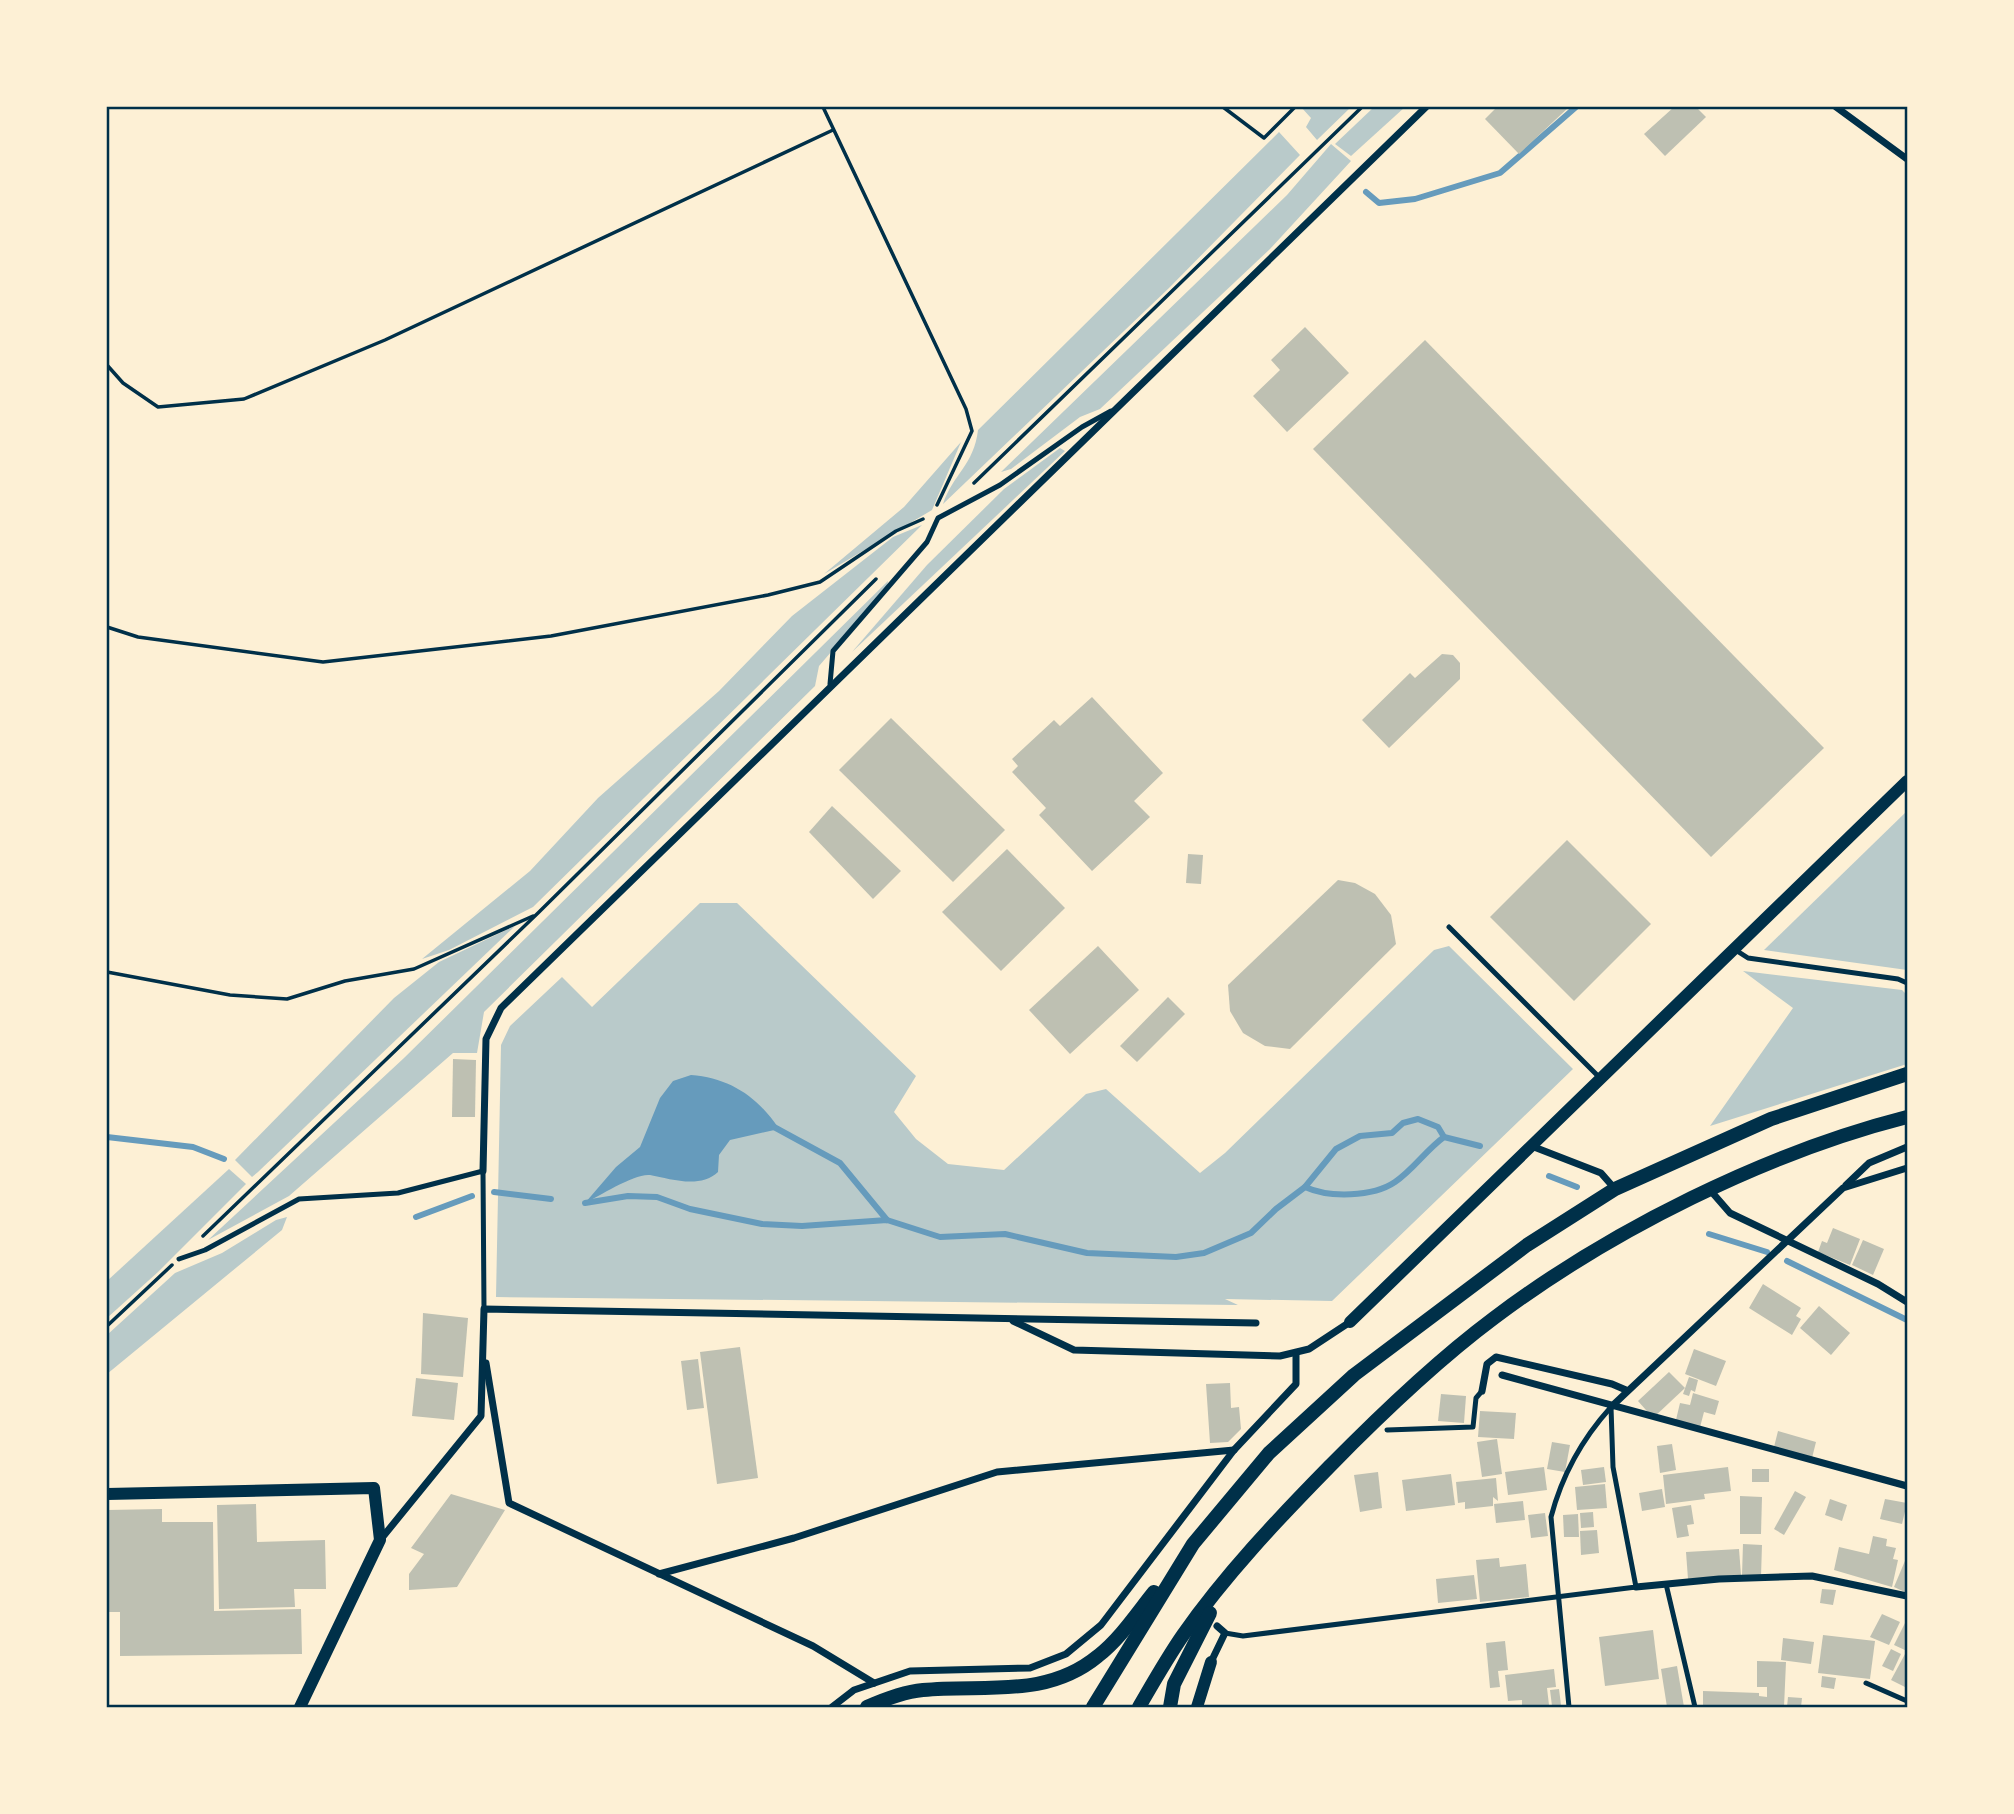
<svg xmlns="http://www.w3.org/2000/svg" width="2014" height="1814" viewBox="0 0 2014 1814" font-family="Karla,sans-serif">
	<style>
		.green { fill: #b9caca }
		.water { fill: #669bbc }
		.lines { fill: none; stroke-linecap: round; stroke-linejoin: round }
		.stream { stroke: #669bbc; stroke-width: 6 }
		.building { fill: #bec0b2 }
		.path { stroke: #003049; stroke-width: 3.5 }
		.service { stroke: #003049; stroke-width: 5 }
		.minor { stroke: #003049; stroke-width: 7 }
		.tertiary { stroke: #003049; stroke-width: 12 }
		.secondary { stroke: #003049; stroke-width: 14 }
		.neatline { fill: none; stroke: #003049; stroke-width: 2.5 }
	</style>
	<rect width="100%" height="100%" fill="#fdf0d5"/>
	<g class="green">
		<polygon points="1301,107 1351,107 1317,140 1306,127 1311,118"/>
		<polygon points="1374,107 1405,107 1351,156 1335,144"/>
		<path d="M1279,132l21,23 -131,133 -226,216c10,-30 31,-39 35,-74z"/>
		<polygon points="1331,144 1351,161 1270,249 1100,409 1080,417 1011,469 1001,472 1287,195"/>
		<polygon points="961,442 932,510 824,574 904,507"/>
		<polygon points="1060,448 1065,451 852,652 927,565 1004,489"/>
		<polygon points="922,525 533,907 449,950 422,959 530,871 598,798 719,691 792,616 893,537"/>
		<polygon points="888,581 887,587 819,666 815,686 484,1012 477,1053 453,1053 289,1196 208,1240 404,1058"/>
		<polygon points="1907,811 1907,970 1764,950"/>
		<polygon points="700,903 737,903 916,1076 894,1112 916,1139 948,1164 1004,1170 1086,1094 1106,1089 1200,1173 1225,1153 1434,950 1449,946 1573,1069 1332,1301 1225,1299 1238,1305 496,1297 501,1045 510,1026 562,977 592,1007"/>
		<polygon points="515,926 258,1172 252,1177 235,1160 394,998 439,962"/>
		<polygon points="1743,971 1902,990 1907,995 1907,1064 1710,1126 1793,1008"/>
		<polygon points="229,1169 246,1184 158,1272 107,1318 107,1281"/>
		<polygon points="287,1217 282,1230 107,1374 107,1335 175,1273 222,1253 276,1220"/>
	</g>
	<path class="water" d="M691,1075c39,3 67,22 88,54l-49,11 -11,15 -1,17c-18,17 -47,7 -68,3 -15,-2 -51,21 -65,28l31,-36 24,-20 20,-49 13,-17z"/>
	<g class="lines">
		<g class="stream">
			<polyline points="1366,192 1379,203 1415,199 1500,173 1576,107"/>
			<polyline points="774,1127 840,1163 887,1220"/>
			<polyline points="107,1137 193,1147 224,1159"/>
			<polyline points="1549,1176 1577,1187"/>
			<polyline points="1305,1187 1336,1149 1360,1136 1392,1133 1403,1123 1418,1119 1438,1127 1444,1137"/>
			<polyline points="494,1192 551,1199"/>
			<path d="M585,1203l43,-7 29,1 33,12 72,15 40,2 85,-6 53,17 65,-3 82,19 89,4 28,-4 47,-20 25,-24 29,-22c24,11 68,10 90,-5 18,-12 31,-32 49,-45l36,9"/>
			<polyline points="416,1217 472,1196"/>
			<polyline points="1709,1234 1767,1252"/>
			<polyline points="1787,1261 1907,1320"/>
		</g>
	</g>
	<g class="building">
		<polygon points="1497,107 1569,107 1519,154 1485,119"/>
		<polygon points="1674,107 1696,107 1706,117 1665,156 1644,134"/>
		<polygon points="1305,327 1349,373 1287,432 1253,396 1280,370 1271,360"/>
		<polygon points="1425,340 1824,748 1711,857 1313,449"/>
		<polygon points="1442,654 1453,655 1460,663 1460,679 1389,748 1362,720 1410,673 1415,678"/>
		<polygon points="1092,697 1163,773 1134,801 1150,817 1092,871 1039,815 1046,808 1012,772 1018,766 1012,759 1054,720 1060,726"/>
		<polygon points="891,718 1005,830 953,882 839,770"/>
		<polygon points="832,806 901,871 873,899 809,832"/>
		<polygon points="1567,840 1651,924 1574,1001 1490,917"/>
		<polygon points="1007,849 1065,908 1001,971 942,912"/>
		<polygon points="1188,854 1203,855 1201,884 1186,883"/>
		<polygon points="1338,880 1355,883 1375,894 1391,915 1396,944 1290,1049 1265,1046 1243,1033 1230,1011 1228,985"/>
		<polygon points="1098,946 1139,990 1070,1054 1029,1010"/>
		<polygon points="1168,997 1185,1014 1137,1062 1120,1046"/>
		<polygon points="453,1059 476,1060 475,1117 452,1117"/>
		<polygon points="1833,1228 1860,1239 1850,1265 1818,1252 1822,1241 1827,1243"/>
		<polygon points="1863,1240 1884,1249 1873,1275 1852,1265"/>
		<polygon points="1763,1284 1801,1308 1796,1316 1801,1319 1792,1335 1749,1308"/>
		<polygon points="1819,1306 1850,1333 1831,1355 1800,1328"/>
		<polygon points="423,1313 468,1318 463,1377 421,1374"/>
		<polygon points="740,1347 758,1478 717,1484 700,1352"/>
		<polygon points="1694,1349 1726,1361 1716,1386 1685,1374"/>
		<polygon points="698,1359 704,1408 687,1410 681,1361"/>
		<polygon points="1669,1372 1685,1388 1653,1418 1638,1401"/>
		<polygon points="1689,1377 1698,1380 1695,1392 1691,1390 1689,1396 1683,1394"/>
		<polygon points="416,1378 458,1383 454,1420 412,1416"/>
		<polygon points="1230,1383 1231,1408 1239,1407 1241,1429 1228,1442 1210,1443 1206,1384"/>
		<polygon points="1693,1393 1719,1401 1715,1415 1704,1412 1699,1431 1675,1424 1680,1403 1690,1405"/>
		<polygon points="1441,1394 1466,1396 1464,1423 1438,1421"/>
		<polygon points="1480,1411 1516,1413 1514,1439 1478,1437"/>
		<polygon points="1778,1431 1816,1442 1812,1458 1774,1447"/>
		<polygon points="1497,1439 1502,1474 1482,1477 1477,1442"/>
		<polygon points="1552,1442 1570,1445 1565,1472 1547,1469"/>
		<polygon points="1672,1444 1676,1470 1660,1473 1657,1446"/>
		<polygon points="1544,1467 1547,1490 1508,1495 1505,1472"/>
		<polygon points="1604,1467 1606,1482 1583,1485 1581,1470"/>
		<polygon points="1728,1467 1731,1491 1704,1494 1705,1499 1666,1504 1663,1475"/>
		<rect x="1752" y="1469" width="17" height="13"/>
		<polygon points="1378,1472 1382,1508 1360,1512 1354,1475"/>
		<polygon points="1451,1474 1455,1505 1406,1511 1402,1480"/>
		<polygon points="1496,1478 1498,1501 1493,1497 1493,1506 1465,1509 1465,1502 1458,1503 1456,1482"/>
		<polygon points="1605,1484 1607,1508 1577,1510 1575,1487"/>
		<polygon points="1662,1489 1665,1507 1642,1511 1639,1493"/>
		<polygon points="1795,1491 1806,1497 1784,1535 1774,1529"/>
		<polygon points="451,1494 505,1510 457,1587 409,1590 409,1574 424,1554 411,1548"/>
		<polygon points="1740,1496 1762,1497 1761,1534 1740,1534"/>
		<polygon points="1830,1499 1847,1505 1842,1521 1825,1515"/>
		<polygon points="1885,1499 1907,1503 1902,1524 1880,1519"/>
		<polygon points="1523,1501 1525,1520 1496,1523 1494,1504"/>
		<polygon points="256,1504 257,1542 325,1540 326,1589 294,1589 295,1607 219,1609 217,1505"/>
		<polygon points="1691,1505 1694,1524 1687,1525 1689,1536 1677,1538 1672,1508"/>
		<polygon points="162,1509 162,1522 213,1522 214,1611 301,1609 302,1654 120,1656 120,1612 107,1612 107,1510"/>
		<polygon points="1593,1512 1594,1527 1581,1528 1580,1513"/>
		<polygon points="1545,1513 1548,1536 1531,1538 1528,1515"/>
		<polygon points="1578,1514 1579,1537 1564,1537 1563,1515"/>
		<polygon points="1597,1530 1599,1553 1581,1555 1580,1531"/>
		<polygon points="1873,1536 1887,1539 1886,1546 1896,1548 1893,1559 1898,1560 1892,1587 1834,1570 1839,1547 1869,1554"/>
		<polygon points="1743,1544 1762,1545 1761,1576 1742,1575"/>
		<polygon points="1739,1549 1741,1575 1688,1579 1686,1552"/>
		<polygon points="1907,1556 1907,1593 1894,1587"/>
		<polygon points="1499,1558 1500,1567 1526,1564 1529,1597 1480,1602 1476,1560"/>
		<polygon points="1474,1575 1477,1599 1438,1603 1436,1579"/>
		<polygon points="1822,1589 1836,1590 1833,1605 1820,1603"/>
		<polygon points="1882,1614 1900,1622 1889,1645 1870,1637"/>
		<polygon points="1907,1619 1907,1651 1894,1645"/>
		<polygon points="1653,1630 1659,1679 1605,1686 1599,1637"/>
		<polygon points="1823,1635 1875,1641 1870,1679 1818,1673"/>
		<polygon points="1783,1638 1814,1642 1811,1664 1781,1660"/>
		<polygon points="1505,1641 1508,1670 1498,1671 1500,1687 1490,1688 1486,1643"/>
		<polygon points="1891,1649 1901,1654 1893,1671 1882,1666"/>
		<polygon points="1905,1654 1907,1656 1907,1688 1891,1680"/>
		<polygon points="1757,1661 1786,1662 1784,1707 1703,1707 1703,1691 1759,1693 1759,1696 1767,1697 1767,1687 1757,1687"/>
		<polygon points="1677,1666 1684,1707 1667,1707 1661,1669"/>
		<polygon points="1554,1669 1556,1687 1547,1688 1549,1705 1522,1707 1522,1700 1508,1701 1505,1675"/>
		<polygon points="1822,1676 1836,1678 1834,1689 1821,1687"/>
		<polygon points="1559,1689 1561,1705 1552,1706 1550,1690"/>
		<polygon points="1788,1697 1802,1698 1801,1707 1787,1707"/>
	</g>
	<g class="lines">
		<g class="path">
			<polyline points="823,107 966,409 972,431 937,505"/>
			<polyline points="1223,107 1264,138 1295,107"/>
			<polyline points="107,365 123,383 158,407 244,399 385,340 833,130"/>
			<polyline points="974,483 1362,107"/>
			<polyline points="107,627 138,637 323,662 551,636 768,595 820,582 896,531 923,519"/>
			<polyline points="107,972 230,995 287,999 345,981 414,969 533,916"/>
			<polyline points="203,1236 538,913 876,579"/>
			<polyline points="107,1326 172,1265"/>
		</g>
		<g class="service">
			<polyline points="830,684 833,651 927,542 938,518 1000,485 1082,427 1111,411"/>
			<polyline points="1449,927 1601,1079"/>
			<polyline points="1734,949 1748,958 1898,979 1907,983"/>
			<polyline points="179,1259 205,1250 299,1199 398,1193 483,1171 484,1309"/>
			<polyline points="1387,1430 1473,1427 1476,1398 1482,1391"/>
			<polyline points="1666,1584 1695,1707"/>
			<polyline points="1225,1633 1243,1636 1636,1587 1613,1467 1611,1407"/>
			<polyline points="1866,1683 1907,1701"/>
			<path d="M1569,1707l-18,-190c11,-42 31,-78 60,-110"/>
		</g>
		<g class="minor">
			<polyline points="1836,107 1907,159"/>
			<polyline points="1534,1147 1601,1173 1615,1189"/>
			<polyline points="483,1171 486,1039 501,1008 1426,107"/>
			<polyline points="1846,1185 1869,1163 1907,1147"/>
			<polyline points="1710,1190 1730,1213 1878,1284 1907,1302"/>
			<polyline points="1013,1321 1074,1350 1280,1356 1309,1349 1350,1322"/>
			<polyline points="486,1363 509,1503 813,1646 874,1683"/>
			<polyline points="1502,1375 1907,1486"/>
			<polyline points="1482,1391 1487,1364 1496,1357 1612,1384 1626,1390"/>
			<polyline points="1611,1407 1843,1188 1907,1168"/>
			<polyline points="381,1539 481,1416 484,1309 1256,1323"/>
			<polyline points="659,1574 794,1538 997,1472 1234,1450"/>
			<polyline points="1636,1587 1719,1579 1812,1576 1907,1596"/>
			<polyline points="1211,1662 1225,1633 1217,1626"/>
			<polyline points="832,1707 854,1690 910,1671 1030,1668 1066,1654 1101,1625 1234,1450 1296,1384 1296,1353"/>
		</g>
		<g class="tertiary">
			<polyline points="1350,1322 1907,781"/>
			<polyline points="107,1494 374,1488 380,1540 300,1707"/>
			<polyline points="1197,1707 1211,1662"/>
		</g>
		<g class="secondary">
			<path d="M867,1707c18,-8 36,-15 56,-17 61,-6 123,9 175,-34 22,-17 39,-43 56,-64"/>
			<polyline points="1093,1707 1193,1544 1269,1453 1354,1375 1527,1245 1615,1189 1771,1119 1907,1074"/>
			<path d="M1139,1707c14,-24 28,-49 44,-72 42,-60 95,-116 146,-168 52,-53 106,-105 165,-149 117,-88 272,-165 413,-201"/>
			<polyline points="1170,1707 1174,1684 1210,1613"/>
		</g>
	</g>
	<rect width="2014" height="1814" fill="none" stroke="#fdf0d5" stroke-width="217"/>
	<rect x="108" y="108" width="1798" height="1598" class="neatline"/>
</svg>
